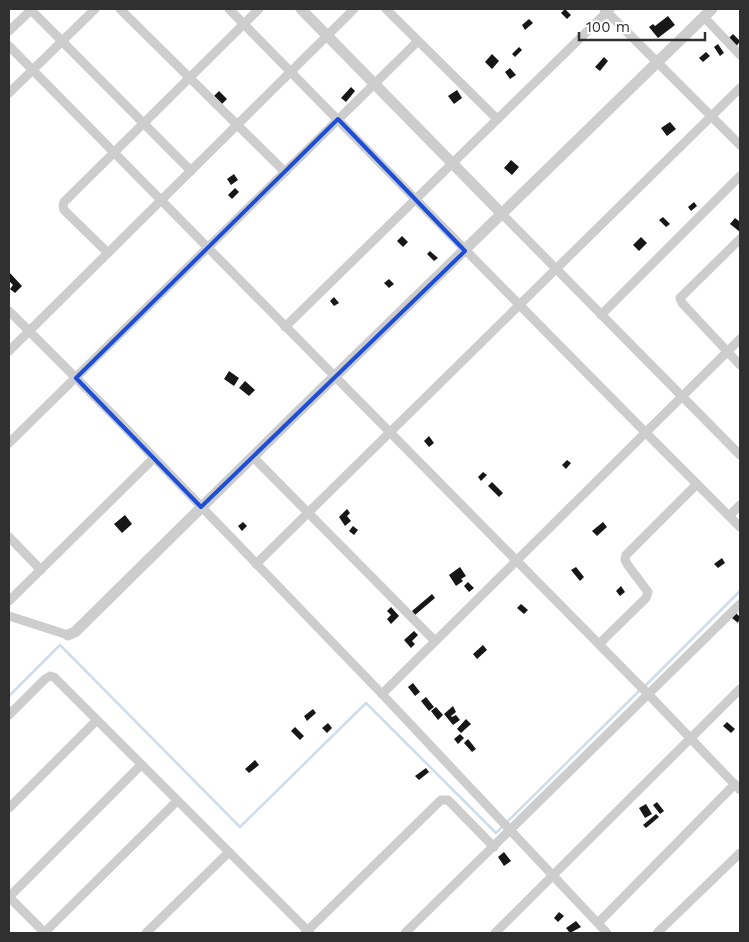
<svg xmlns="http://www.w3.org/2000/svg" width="749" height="942" viewBox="0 0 749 942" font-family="'Work Sans',sans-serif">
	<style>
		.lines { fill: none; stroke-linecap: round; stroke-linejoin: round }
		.stream { stroke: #cedde9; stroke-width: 2.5 }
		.building { fill: #171717 }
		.minor { stroke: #cdcdcd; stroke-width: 9 }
		.tertiary { stroke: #cdcdcd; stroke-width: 11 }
		.marked { fill: none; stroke: #1d4ed8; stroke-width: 4; stroke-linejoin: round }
	</style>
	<rect width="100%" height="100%" fill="#fff"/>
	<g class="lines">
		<g class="stream">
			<polyline points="644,687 740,591"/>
			<polyline points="9,696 60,645 240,827 366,703 496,833 503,826"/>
			<polyline points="507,822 640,690"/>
		</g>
	</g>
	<g class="building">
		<polygon points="565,9 571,15 567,19 561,13"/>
		<polygon points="668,16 675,25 658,38 649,27 653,24 655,26"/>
		<polygon points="529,19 533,23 525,30 522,25"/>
		<polygon points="733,34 740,41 736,47 728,39"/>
		<polygon points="718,44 724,53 720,56 714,47"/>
		<polygon points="519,47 522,50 515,57 512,54"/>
		<polygon points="706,52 710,56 703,62 699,58"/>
		<polygon points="492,54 499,61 492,69 485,62"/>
		<polygon points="604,57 608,61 600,71 595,67"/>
		<polygon points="510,68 516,75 510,79 505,72"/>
		<polygon points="351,87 355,91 346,102 341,98"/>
		<polygon points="457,90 462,98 454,104 448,96"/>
		<polygon points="219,91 227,99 222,104 214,96"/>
		<polygon points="670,122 676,129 667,136 661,128"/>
		<polygon points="511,160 519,167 512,175 504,168"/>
		<polygon points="234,174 238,180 231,185 227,179"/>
		<polygon points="235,188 239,192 232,199 228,195"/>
		<polygon points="694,202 697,206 691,211 688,207"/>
		<polygon points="663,217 670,224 666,227 659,220"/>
		<polygon points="735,218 740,222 740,232 730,224"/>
		<polygon points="402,236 408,242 403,247 397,241"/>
		<polygon points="641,237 647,243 639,251 633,245"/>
		<polygon points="430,251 438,258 434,261 427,254"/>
		<polygon points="9,272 22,286 15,293 10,289 13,285 9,281"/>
		<polygon points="389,279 394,284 389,288 384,283"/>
		<polygon points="334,297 339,303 334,306 330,301"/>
		<polygon points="229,371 239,378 234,386 224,379"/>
		<polygon points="245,381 255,390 249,396 239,388"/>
		<polygon points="429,436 434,443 429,447 424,441"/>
		<polygon points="567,460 571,463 566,469 562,465"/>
		<polygon points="483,472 487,475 481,481 478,477"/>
		<polygon points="492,482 503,493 499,497 488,486"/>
		<polygon points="347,509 350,513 347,516 351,521 345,526 339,517"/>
		<polygon points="125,515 132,524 122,533 114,524"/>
		<polygon points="243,522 247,526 242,531 238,526"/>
		<polygon points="603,522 607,527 597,536 592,531"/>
		<polygon points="353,526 358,530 354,535 349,531"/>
		<polygon points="722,558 725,563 718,568 714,564"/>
		<polygon points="460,567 466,576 461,579 463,581 456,586 449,575"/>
		<polygon points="576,567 584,577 580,581 571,570"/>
		<polygon points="468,582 474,588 469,592 464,586"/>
		<polygon points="621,586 625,592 620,596 616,591"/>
		<polygon points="432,594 435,598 415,615 412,611"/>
		<polygon points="521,604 528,610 524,614 517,608"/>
		<polygon points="391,607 399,616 391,624 387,619 391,615 387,611"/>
		<polygon points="736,613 740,617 738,623 732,618"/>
		<polygon points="414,631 418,635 412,641 415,644 411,648 404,640"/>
		<polygon points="483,645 487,650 477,659 473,654"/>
		<polygon points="413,683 420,692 415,696 408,687"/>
		<polygon points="426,697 434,707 429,711 421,701"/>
		<polygon points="453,706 456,712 451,716 452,717 456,715 460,720 453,725 444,714"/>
		<polygon points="436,707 443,715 438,720 431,711"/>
		<polygon points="313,709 316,713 307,721 304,716"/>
		<polygon points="466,719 471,724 461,733 457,729"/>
		<polygon points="727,722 735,729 731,733 723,726"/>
		<polygon points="328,723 332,728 327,733 322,728"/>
		<polygon points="295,727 304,736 300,740 291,731"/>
		<polygon points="460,734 464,738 458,744 454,739"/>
		<polygon points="468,739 476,749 472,752 464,743"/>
		<polygon points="255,760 259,765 249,773 245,769"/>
		<polygon points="426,768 429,772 419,780 415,776"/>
		<polygon points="657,802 664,811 660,814 653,805"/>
		<polygon points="646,804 652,814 645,818 639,808"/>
		<polygon points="656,814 659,817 646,828 643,825"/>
		<polygon points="504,852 511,861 504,866 498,857"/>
		<polygon points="559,912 564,916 558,922 554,918"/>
		<polygon points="576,921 581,927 570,933 566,928"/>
	</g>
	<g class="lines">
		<g class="minor">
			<polyline points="30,9 191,171"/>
			<polyline points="120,9 285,172"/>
			<path d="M229,9c170,173 339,347 511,518"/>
			<polyline points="386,9 497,119"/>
			<polyline points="604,9 740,145"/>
			<polyline points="704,17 740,55"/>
			<polyline points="9,31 31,10"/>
			<polyline points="9,46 648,694 740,790"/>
			<polyline points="9,93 95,9"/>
			<polyline points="502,214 740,455"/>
			<polyline points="740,239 680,298 682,303 740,365"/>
			<polyline points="108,253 64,210 63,206 64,202 259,9"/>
			<polyline points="9,311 113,415 382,694 607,933"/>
			<polyline points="601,315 740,176"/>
			<polyline points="285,327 610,9"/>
			<polyline points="9,351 354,9"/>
			<polyline points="9,443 418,41"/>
			<polyline points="253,457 435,641"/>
			<polyline points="729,516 740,505"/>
			<polyline points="9,537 41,570"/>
			<polyline points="256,564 740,88"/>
			<polyline points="9,601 154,458"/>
			<polyline points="9,616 68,635"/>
			<polyline points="599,644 646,598 648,592 627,564 625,560 626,555 697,484"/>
			<polyline points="382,694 740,339"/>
			<polyline points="9,715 45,679 50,676 54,677 310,933"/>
			<polyline points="9,808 96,721"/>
			<polyline points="9,897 141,765"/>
			<polyline points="9,897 45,933"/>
			<polyline points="598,923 735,784"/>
			<polyline points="44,933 177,801"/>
			<polyline points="146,933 229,852"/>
			<polyline points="305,933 441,800 448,800 494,847"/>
			<polyline points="405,933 740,604"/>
			<polyline points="495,933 740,689"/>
			<polyline points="657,933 740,853"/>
		</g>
		<g class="tertiary">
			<polyline points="301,9 502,214"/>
			<polyline points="68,635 75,632 294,416 712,9"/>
		</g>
	</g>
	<path class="marked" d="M338,119l127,132 -264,256 -125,-129z"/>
	<rect width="749" height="942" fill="none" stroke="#303030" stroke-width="20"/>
	<path d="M579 32v8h126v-8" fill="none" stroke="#303030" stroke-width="2.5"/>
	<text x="586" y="32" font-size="15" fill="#303030" stroke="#ffffff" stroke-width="4" paint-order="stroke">100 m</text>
</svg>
